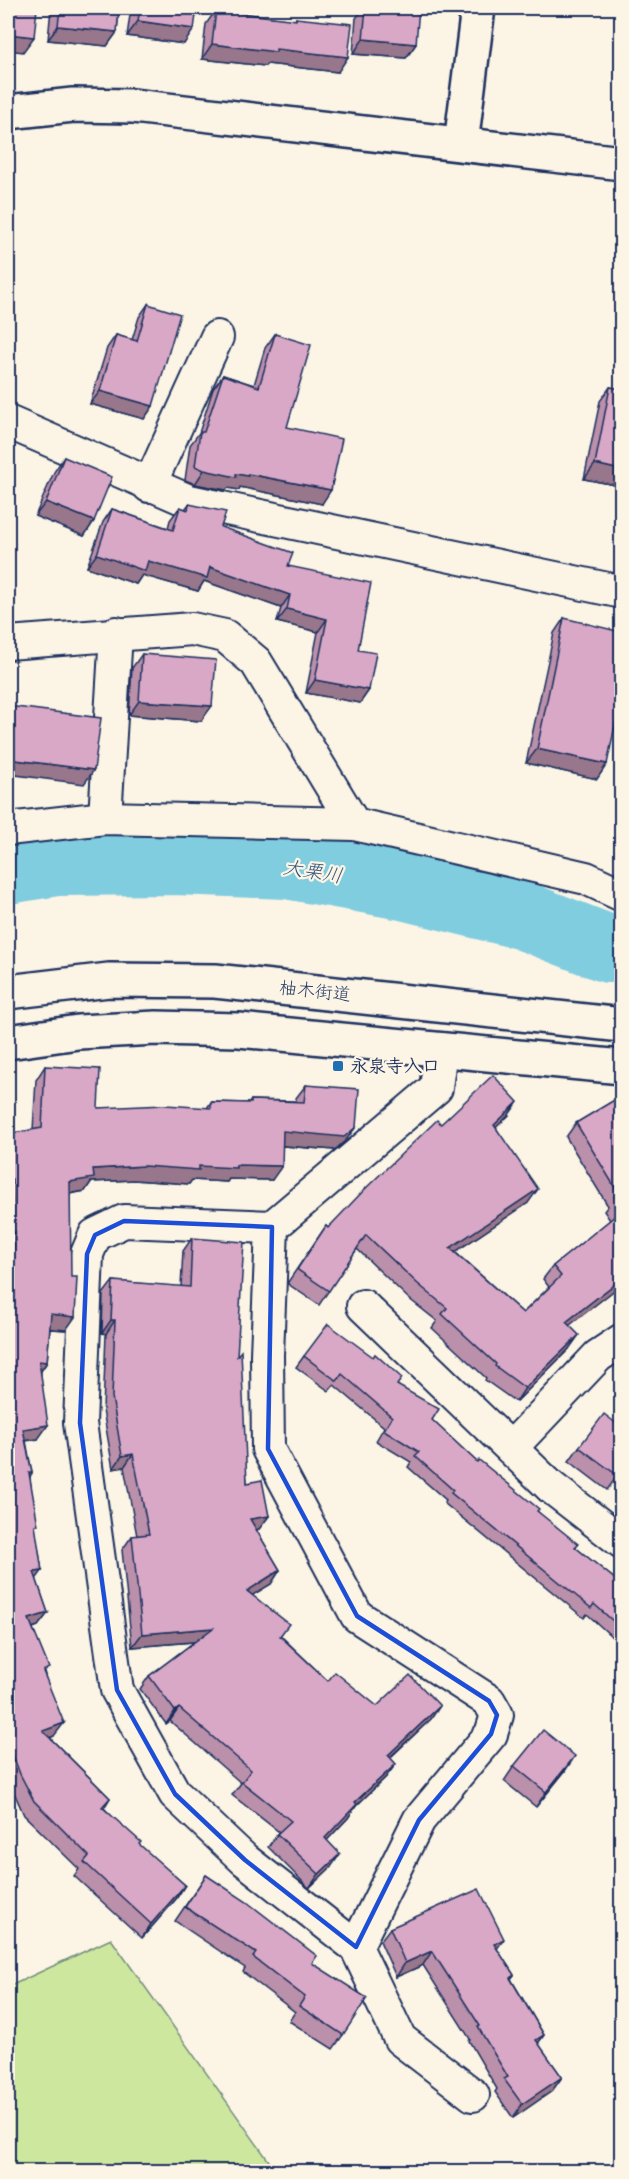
<svg xmlns="http://www.w3.org/2000/svg" width="629" height="2179" viewBox="0 0 629 2179" font-family="Pangolin,'Klee One',sans-serif">
	<style>
		.green { fill: #cde89e; stroke: #748c7e; stroke-width: 1.5 }
		.lines { fill: none; stroke-linecap: round; stroke-linejoin: round }
		.river { stroke: #81cde0; stroke-width: 68 }
		.minor-casing { stroke: #1b2f5e; stroke-width: 36 }
		.tertiary-casing { stroke: #1b2f5e; stroke-width: 38 }
		.primary-casing { stroke: #1b2f5e; stroke-width: 38 }
		.minor { stroke: #fcf5e5; stroke-width: 32 }
		.tertiary { stroke: #fcf5e5; stroke-width: 33 }
		.primary { stroke: #fcf5e5; stroke-width: 33 }
		.wall { fill: #bb90aa; stroke: #1b2f5e; stroke-width: 1.5 }
		.shaded-wall { fill: #98768b; stroke: #1b2f5e; stroke-width: 1.5 }
		.building { fill: #d9a8c6; stroke: #1b2f5e; stroke-width: 1.5 }
		.marked { fill: none; stroke: #1d4ed8; stroke-width: 4.5; stroke-linejoin: round }
		.poi-dot { fill: #1f6fb2; stroke: #fcf5e5; stroke-width: 2 }
		.labels { text-anchor: middle; stroke-width: 4.5; stroke-linejoin: round; paint-order: stroke }
		.street-label { font-size: 18px; fill: #1b2f5e; stroke: #fcf5e5 }
		.poi-label { font-size: 18px; font-weight: bold; fill: #1b2f5e; stroke: #fcf5e5; text-anchor: start }
		.water-label { font-size: 20px; font-style: italic; fill: #34567e; stroke: #fcf5e5 }
	</style>
	<rect width="100%" height="100%" fill="#fcf5e5"/>
	<filter id="ink" filterUnits="userSpaceOnUse"><feTurbulence type="fractalNoise" baseFrequency=".0167" numOctaves="2"/><feDisplacementMap in="SourceGraphic" scale="12" xChannelSelector="R" yChannelSelector="G"/><feConvolveMatrix kernelMatrix="1 2 1 2 8 2 1 2 1" color-interpolation-filters="sRGB"/></filter>
	<g filter="url(#ink)">
		<polygon class="green" points="111,1939 276,2171 8,2171 8,1987"/>
		<g class="lines">
			<polyline class="river" points="8,870 57,862 174,861 287,865 403,886 524,916 609,949"/>
			<g class="minor-casing">
				<g id="minor">
					<polyline points="8,422 189,501 622,592"/>
					<polyline points="149,486 217,337"/>
					<polyline points="8,643 192,629 225,636 256,662 354,824 586,878 622,895"/>
					<polyline points="105,818 116,633"/>
					<polyline points="8,829 105,818 354,824"/>
					<polyline points="441,1049 436,1088 272,1227 267,1355 268,1449 357,1616 489,1701 497,1715 491,1734 419,1820 356,1947 400,2039 473,2095"/>
					<polyline points="272,1227 124,1221 95,1235 87,1254 80,1423 117,1690 175,1794 245,1860 356,1947"/>
					<polyline points="363,1306 551,1487 622,1542"/>
					<polyline points="511,1448 598,1356 622,1340"/>
				</g>
			</g>
			<g class="tertiary-casing">
				<g id="tertiary">
					<polyline points="8,112 73,105 133,106 622,163"/>
					<polyline points="461,144 478,8"/>
				</g>
			</g>
			<g class="primary-casing">
				<g id="primary">
					<polyline points="8,992 109,980 215,981 622,1025"/>
					<polyline points="8,1042 78,1032 156,1028 239,1030 622,1067"/>
				</g>
			</g>
			<use href="#minor" class="minor"/>
			<use href="#tertiary" class="tertiary"/>
			<use href="#primary" class="primary"/>
		</g>
		<g class="wall">
			<polygon points="51,8 119,8 117,32 107,46 48,40"/>
			<polygon points="131,8 197,8 184,44 127,36"/>
			<polygon points="364,8 410,8 416,44 406,58 353,54 356,18"/>
			<polygon points="216,10 295,20 296,18 338,72 267,64 265,66 202,59 206,24"/>
			<polygon points="148,304 153,406 144,419 90,404 107,348 116,335 132,340 139,317"/>
			<polygon points="275,334 287,427 322,504 240,487 239,490 228,488 226,490 195,484 185,480 190,445 199,433 213,389 223,375 254,385 265,348"/>
			<polygon points="610,387 621,389 621,486 584,479 600,401"/>
			<polygon points="64,457 94,521 84,536 35,516 54,472"/>
			<polygon points="189,504 221,527 288,566 358,650 369,690 360,703 306,693 318,632 277,622 281,608 204,581 198,591 142,575 136,584 87,567 103,522 112,509 168,528 170,520 180,507 185,509"/>
			<polygon points="564,618 607,764 597,779 526,763 554,633"/>
			<polygon points="142,654 201,721 129,715 132,668"/>
			<polygon points="45,1066 98,1108 207,1108 211,1102 249,1103 251,1100 296,1101 296,1098 306,1085 346,1140 335,1150 282,1146 272,1180 229,1179 227,1182 192,1180 189,1184 134,1180 91,1182 85,1191 70,1194 66,1330 50,1329 47,1362 41,1371 38,1439 26,1441 32,1473 30,1477 35,1529 42,1571 36,1578 48,1613 38,1626 33,1628 45,1675 54,1736 50,1738 110,1798 104,1808 139,1845 185,1885 176,1899 142,1938 74,1876 79,1869 24,1815 8,1779 8,1134 33,1130 36,1080"/>
			<polygon points="621,1096 621,1285 569,1325 569,1349 516,1402 485,1380 486,1378 432,1328 437,1321 408,1298 357,1249 319,1305 288,1284 288,1282 326,1226 328,1228 441,1124 508,1116 496,1127 528,1203 455,1252 523,1313 549,1287 543,1279 553,1266 610,1220 604,1211 608,1206 566,1137 576,1123"/>
			<polygon points="192,1238 237,1356 247,1483 269,1516 259,1529 256,1530 280,1570 271,1584 252,1595 281,1636 328,1681 377,1706 431,1719 390,1758 386,1777 356,1806 348,1818 327,1840 331,1867 309,1888 268,1847 279,1832 232,1795 241,1783 170,1721 166,1724 140,1689 149,1676 194,1642 132,1647 122,1550 132,1536 137,1536 124,1467 113,1469 103,1410 106,1334 102,1333 103,1294 113,1281 181,1287 183,1251"/>
			<polygon points="304,1356 397,1385 432,1420 477,1462 537,1511 575,1547 621,1584 621,1645 587,1614 584,1618 444,1503 446,1500 408,1467 411,1462 376,1441 384,1427 334,1385 329,1391 296,1367"/>
			<polygon points="579,1447 621,1471 607,1490 569,1461"/>
			<polygon points="514,1766 565,1771 536,1807 504,1781"/>
			<polygon points="206,1875 312,1963 343,2035 333,2049 289,2021 295,2012 243,1972 245,1968 175,1921"/>
			<polygon points="390,1928 497,1949 514,1975 511,1979 544,2035 538,2043 562,2077 552,2091 513,2118 495,2092 497,2089 469,2041 470,2039 423,1965 396,1977 380,1941"/>
		</g>
		<g class="shaded-wall">
			<polygon points="138,21 194,29 184,44 127,36"/>
			<polygon points="58,26 117,32 107,46 48,40"/>
			<polygon points="8,34 34,37 23,52 8,50"/>
			<polygon points="363,39 416,44 406,58 353,54"/>
			<polygon points="212,44 276,49 348,57 338,72 267,64 265,66 202,59"/>
			<polygon points="100,391 153,406 144,419 90,404"/>
			<polygon points="595,464 621,470 621,486 584,479"/>
			<polygon points="204,470 236,474 248,474 331,490 322,504 240,487 239,490 228,488 226,490 195,484"/>
			<polygon points="46,502 94,521 84,536 35,516"/>
			<polygon points="97,554 210,567 290,595 281,608 204,581 198,591 142,575 136,584 87,567"/>
			<polygon points="287,609 327,619 318,632 277,622"/>
			<polygon points="315,680 369,690 360,703 306,693"/>
			<polygon points="139,701 212,706 201,721 129,715"/>
			<polygon points="537,749 607,764 597,779 526,763"/>
			<polygon points="8,759 94,770 84,784 8,774"/>
			<polygon points="518,1102 508,1116 484,1139 494,1125"/>
			<polygon points="356,1127 346,1140 335,1150 273,1145 283,1131"/>
			<polygon points="236,1165 282,1166 272,1180 229,1179 227,1182 192,1180 189,1184 134,1180 91,1182 85,1191 60,1195 70,1182 93,1169 144,1166"/>
			<polygon points="12,1179 8,1185 8,1180"/>
			<polygon points="538,1189 528,1203 440,1262 450,1248"/>
			<polygon points="621,1279 621,1285 556,1336 566,1322"/>
			<polygon points="51,1314 75,1317 66,1330 42,1328"/>
			<polygon points="111,1320 115,1320 106,1334 102,1333"/>
			<polygon points="579,1335 569,1349 516,1402 525,1388"/>
			<polygon points="39,1361 47,1362 38,1375"/>
			<polygon points="48,1425 38,1439 14,1442 23,1429"/>
			<polygon points="133,1454 124,1467 113,1469 122,1456"/>
			<polygon points="269,1516 259,1529 241,1533 250,1519"/>
			<polygon points="280,1570 271,1584 238,1604 247,1591"/>
			<polygon points="42,1571 32,1585 34,1572"/>
			<polygon points="48,1613 38,1626 19,1632 29,1619"/>
			<polygon points="213,1628 204,1641 132,1647 142,1634"/>
			<polygon points="440,1706 431,1719 378,1768 388,1755"/>
			<polygon points="179,1708 170,1721 166,1724 175,1711"/>
			<polygon points="64,1723 54,1736 34,1744 43,1731"/>
			<polygon points="575,1756 565,1771 536,1807 546,1792"/>
			<polygon points="396,1764 386,1777 356,1806 348,1818 316,1852 325,1838 355,1802"/>
			<polygon points="340,1854 331,1867 309,1888 319,1874"/>
			<polygon points="185,1885 176,1899 142,1938 151,1924"/>
			<polygon points="504,1939 494,1953 494,1944"/>
			<polygon points="432,1951 423,1965 396,1977 405,1963"/>
			<polygon points="544,2035 534,2049 536,2040"/>
			<polygon points="562,2077 552,2091 513,2118 522,2104"/>
		</g>
		<g class="building">
			<polygon points="8,8 37,8 34,37 8,34"/>
			<polygon points="60,8 119,8 117,32 58,26"/>
			<polygon points="140,8 197,8 194,29 138,21"/>
			<polygon points="366,8 419,8 416,44 363,39"/>
			<polygon points="216,10 296,20 296,18 352,24 348,57 276,49 276,52 212,44"/>
			<polygon points="148,304 180,314 153,406 100,391 116,335 137,341"/>
			<polygon points="275,334 311,345 287,427 342,439 331,490 248,474 248,476 236,474 236,477 204,470 195,466 200,432 204,432 223,375 259,387"/>
			<polygon points="610,387 621,389 621,470 595,464"/>
			<polygon points="64,457 112,477 94,521 46,502"/>
			<polygon points="189,504 226,512 221,527 293,553 288,566 371,583 358,650 376,653 369,690 315,680 327,619 287,609 290,595 210,567 207,578 148,561 145,571 97,554 112,509 173,530 180,507 188,510"/>
			<polygon points="564,618 621,632 621,697 607,764 537,749"/>
			<polygon points="142,654 216,660 212,706 139,701"/>
			<polygon points="8,706 101,718 94,770 8,759"/>
			<polygon points="45,1066 100,1069 98,1108 165,1105 211,1108 211,1102 251,1103 251,1100 304,1102 306,1085 359,1089 356,1127 344,1137 283,1131 282,1166 236,1165 236,1168 199,1166 199,1170 144,1166 93,1169 94,1178 70,1182 71,1277 77,1277 75,1317 51,1314 47,1362 39,1361 48,1425 23,1429 32,1473 29,1473 38,1525 35,1525 42,1571 34,1572 48,1613 29,1619 49,1668 43,1671 64,1723 43,1731 110,1798 102,1807 141,1842 139,1844 185,1885 151,1924 84,1862 89,1856 34,1801 20,1774 8,1742 8,1324 15,1232 13,1234 12,1179 8,1180 8,1134 42,1128"/>
			<polygon points="493,1075 518,1102 494,1125 538,1189 450,1248 523,1313 561,1276 553,1266 621,1211 621,1279 566,1322 579,1335 525,1388 495,1366 496,1364 442,1314 447,1308 418,1284 366,1235 329,1291 298,1270 298,1268 326,1226 328,1228 366,1188 437,1120 441,1124"/>
			<polygon points="621,1096 621,1209 614,1197 619,1194 576,1123"/>
			<polygon points="192,1238 244,1242 237,1356 241,1351 247,1483 262,1480 269,1516 250,1519 280,1570 247,1591 289,1624 280,1636 328,1681 335,1672 377,1706 410,1675 440,1706 388,1755 396,1764 355,1802 357,1804 325,1838 340,1854 319,1874 277,1834 291,1821 242,1782 251,1770 179,1708 175,1711 149,1676 213,1628 142,1634 132,1536 149,1534 133,1454 122,1456 112,1397 115,1320 111,1320 113,1281 190,1287"/>
			<polygon points="328,1324 373,1357 375,1354 402,1378 397,1385 439,1409 432,1420 477,1462 479,1460 539,1509 537,1511 578,1544 575,1547 621,1584 621,1628 594,1604 591,1608 451,1493 453,1490 415,1456 419,1452 384,1430 392,1417 342,1374 337,1381 304,1356"/>
			<polygon points="604,1414 621,1427 621,1470 617,1475 579,1447"/>
			<polygon points="543,1730 575,1756 546,1792 514,1766"/>
			<polygon points="206,1875 247,1902 317,1956 312,1963 367,1998 343,2035 299,2006 305,1997 253,1957 256,1953 185,1907"/>
			<polygon points="479,1889 504,1939 494,1944 514,1975 510,1978 544,2035 536,2040 562,2077 522,2104 504,2079 508,2077 478,2027 480,2026 432,1951 405,1963 390,1928"/>
		</g>
	</g>
	<path class="marked" d="M124,1221l148,6 -4,222 89,167 132,85 8,14 -6,19 -72,86 -63,127 -111,-87 -70,-66 -58,-104 -37,-267 7,-169 8,-19z"/>
	<rect class="poi-dot" x="332" y="1060" width="12" height="12" rx="3"/>
	<g class="labels">
		<g class="street-label">
			<text transform="translate(315 991) rotate(6)" y="6">柚木街道</text>
		</g>
		<g class="poi-label">
			<text x="350" y="1072">永泉寺入口</text>
		</g>
		<g class="water-label">
			<text transform="translate(313 871) rotate(9)" y="7">大栗川</text>
		</g>
	</g>
	<rect width="629" height="2179" fill="none" stroke="#fcf5e5" stroke-width="30"/>
	<rect x="15" y="15" width="599" height="2149" fill="none" stroke="#1b2f5e" stroke-width="2" filter="url(#ink)"/>
</svg>
